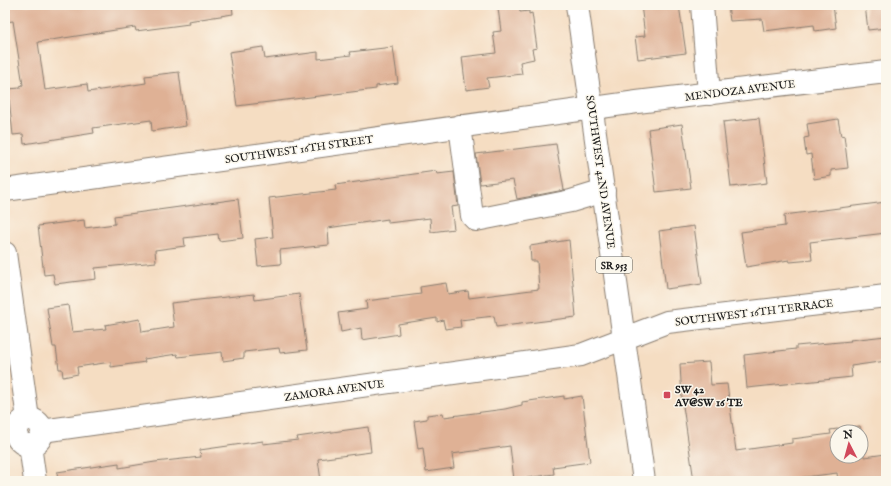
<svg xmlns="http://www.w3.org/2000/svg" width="891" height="486" viewBox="0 0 891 486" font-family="'IM FELL English',serif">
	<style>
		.building { fill: #dfb195 }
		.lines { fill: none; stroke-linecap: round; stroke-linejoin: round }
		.minor-casing { stroke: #887c6f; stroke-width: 24 }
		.major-casing { stroke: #887c6f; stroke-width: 24 }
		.minor { stroke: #fff; stroke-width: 22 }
		.major { stroke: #fff; stroke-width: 22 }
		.poi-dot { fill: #d1495b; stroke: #fbf7ec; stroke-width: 1.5 }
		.labels { text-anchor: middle; stroke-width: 3; stroke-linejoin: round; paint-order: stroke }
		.shield { fill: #fbf7ec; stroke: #5f5e5a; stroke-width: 1 }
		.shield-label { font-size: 10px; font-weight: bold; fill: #1c1c1c }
		.street-label { font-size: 11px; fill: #1c1c1c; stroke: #fbf7ec }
		.poi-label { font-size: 11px; font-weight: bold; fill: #1c1c1c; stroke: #fbf7ec; text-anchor: start }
	</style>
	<rect width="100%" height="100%" fill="#fbf7ec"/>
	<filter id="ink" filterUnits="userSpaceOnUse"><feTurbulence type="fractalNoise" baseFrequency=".025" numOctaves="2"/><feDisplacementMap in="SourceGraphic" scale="8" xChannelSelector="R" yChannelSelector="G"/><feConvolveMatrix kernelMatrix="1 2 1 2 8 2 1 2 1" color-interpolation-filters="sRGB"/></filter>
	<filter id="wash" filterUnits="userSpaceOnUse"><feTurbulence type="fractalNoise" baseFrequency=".012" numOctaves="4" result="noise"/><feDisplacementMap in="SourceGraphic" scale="16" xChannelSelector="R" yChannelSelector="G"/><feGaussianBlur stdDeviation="0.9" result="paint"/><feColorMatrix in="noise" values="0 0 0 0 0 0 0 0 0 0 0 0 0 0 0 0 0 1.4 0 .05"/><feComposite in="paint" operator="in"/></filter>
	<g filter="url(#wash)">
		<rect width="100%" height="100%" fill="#f5ddc2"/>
		<g id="blocks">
			<g class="building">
				<polygon points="5,5 232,5 233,14 188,21 189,24 136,31 135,27 38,42 45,90 87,84 88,92 146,83 145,76 179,72 186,126 152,131 151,120 93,128 94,133 24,144 23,134 13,135 8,89 20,88 20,86 23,85 13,21 5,22"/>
				<polygon points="519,5 520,12 529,11 529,14 532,13 537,48 532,49 534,59 520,62 522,74 487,78 489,87 466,90 462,57 496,53 493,32 501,31 498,8"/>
				<polygon points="641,5 679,5 686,53 638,59 635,37 645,36"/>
				<polygon points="728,5 833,5 836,28 815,31 814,25 764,31 762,19 730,21"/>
				<polygon points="865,5 886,5 886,28 868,30"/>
				<polygon points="263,47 265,59 318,52 318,59 351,55 350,52 393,47 398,83 376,86 376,89 237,106 229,52"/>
				<polygon points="759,118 767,183 731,187 723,122"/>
				<polygon points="838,119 841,136 844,135 848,168 831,170 831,176 814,179 811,154 806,155 804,138 809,137 807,124"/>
				<polygon points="682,124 691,188 656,192 648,129"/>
				<polygon points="556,144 564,190 517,199 513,180 480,184 476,154"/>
				<polygon points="436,171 437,174 454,172 458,206 451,207 454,229 431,232 430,218 388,223 388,219 328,228 329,245 280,250 281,264 258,266 255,239 273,237 269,198 336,190 335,185"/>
				<polygon points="238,199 243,238 219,241 218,234 184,238 185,246 155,250 156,262 95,268 96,279 55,284 53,274 44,275 38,226 84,220 85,228 115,224 114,216"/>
				<polygon points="886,202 886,233 810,242 812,260 790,262 789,260 746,267 741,232 785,226 784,215"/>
				<polygon points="694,226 702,284 666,289 659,231"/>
				<polygon points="569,240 576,317 496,327 494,316 460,320 461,327 445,329 443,320 437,322 437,318 398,324 399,334 362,340 361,328 341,332 338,313 367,309 366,301 421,294 420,287 446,283 448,294 468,291 469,298 539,289 537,261 531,261 530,246"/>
				<polygon points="254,294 255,300 299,294 307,350 280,353 279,348 244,352 244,358 223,361 222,352 178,357 177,354 144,359 145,362 111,367 111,362 77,367 78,374 63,377 62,369 59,369 56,347 53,347 47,308 68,305 72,332 106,329 105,325 140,319 142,332 174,327 171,303"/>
				<polygon points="886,336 886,361 851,366 852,377 747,388 744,355 796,349 796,346 851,341 850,340"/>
				<polygon points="709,362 711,385 727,384 736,451 792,443 792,439 831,434 830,430 860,426 861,432 837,432 837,456 861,456 861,434 864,457 886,454 886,479 838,481 837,473 774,481 694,481 682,399 680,364"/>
				<polygon points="564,396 564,399 582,396 590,462 553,467 554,474 514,480 510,446 452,454 454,468 426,472 423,448 418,449 414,421 427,419 427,415 443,413 444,417 505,409 522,405 522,402"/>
				<polygon points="368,427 371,452 318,459 321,481 58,481 57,472 119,463 119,468 155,462 201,457 200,450 263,441 263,444 298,440 297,437"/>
			</g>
		</g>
	</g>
	<g filter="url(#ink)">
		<use href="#blocks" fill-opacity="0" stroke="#887c6f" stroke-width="1"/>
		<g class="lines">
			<g class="minor-casing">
				<g id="minor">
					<polyline points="702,5 709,94"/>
					<polyline points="460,126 472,216 476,220 571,201 604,191"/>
					<polyline points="5,190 637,102 886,72"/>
					<polyline points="5,253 28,419"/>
					<circle cx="29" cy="432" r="13"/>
					<polyline points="42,431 581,355 667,322 886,296"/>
					<polyline points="30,445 35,481"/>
				</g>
			</g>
			<g class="major-casing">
				<polyline id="major" points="577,5 644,481"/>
			</g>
			<use href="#minor" class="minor"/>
			<use href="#major" class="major"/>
		</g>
	</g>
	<rect class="poi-dot" x="663" y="391" width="8" height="8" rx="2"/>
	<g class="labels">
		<rect class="shield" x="596" y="257" width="36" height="16" rx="3"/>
		<g class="shield-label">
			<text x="614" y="269">SR 953</text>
		</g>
		<g class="street-label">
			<text transform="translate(740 90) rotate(-7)" y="4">MENDOZA AVENUE</text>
			<text transform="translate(299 149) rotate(-8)" y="4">SOUTHWEST 16TH STREET</text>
			<text transform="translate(601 172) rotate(82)" y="4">SOUTHWEST 42ND AVENUE</text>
			<text transform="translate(754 312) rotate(-7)" y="4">SOUTHWEST 16TH TERRACE</text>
			<text transform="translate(334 390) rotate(-8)" y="4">ZAMORA AVENUE</text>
		</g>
		<g class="poi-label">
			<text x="675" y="393">SW 42<tspan x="675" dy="13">AV@SW 16 TE</tspan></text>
		</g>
	</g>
	<rect width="891" height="486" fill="none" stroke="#fbf7ec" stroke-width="20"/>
	<g transform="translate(849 444) rotate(354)"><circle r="19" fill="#fbf7ec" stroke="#a29f99"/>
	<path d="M0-3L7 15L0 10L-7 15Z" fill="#d1495b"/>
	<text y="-6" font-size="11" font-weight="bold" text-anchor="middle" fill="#1c1c1c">N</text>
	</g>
</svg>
